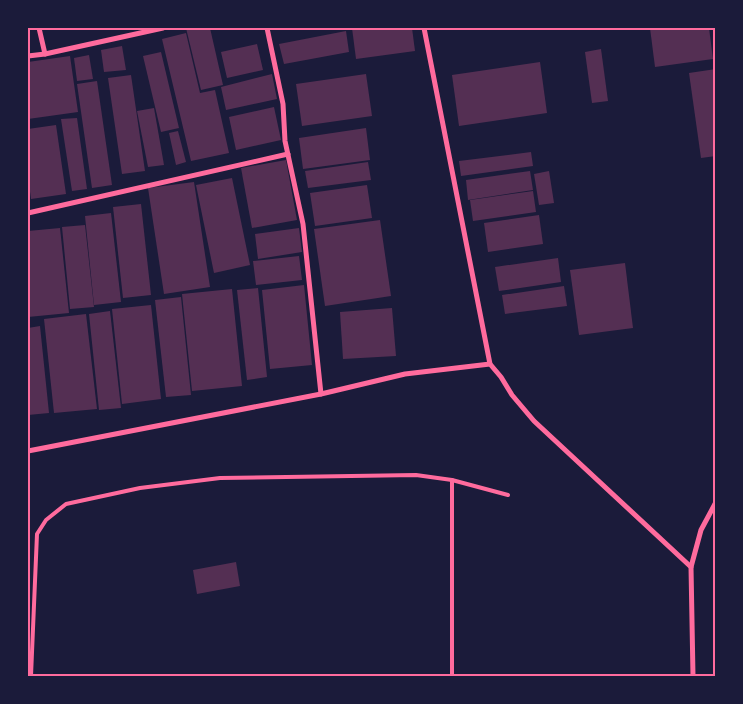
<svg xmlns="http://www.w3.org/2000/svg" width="743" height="704" viewBox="0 0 743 704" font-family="'Archivo Narrow',sans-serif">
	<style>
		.building { fill: #542f53 }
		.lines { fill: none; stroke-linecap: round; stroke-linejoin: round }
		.service { stroke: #ff6b9d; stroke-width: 4 }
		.minor { stroke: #ff6b9d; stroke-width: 5 }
		.neatline { fill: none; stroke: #ff6b9d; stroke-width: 2 }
	</style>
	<rect width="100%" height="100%" fill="#1b1b3a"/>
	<g class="building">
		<polygon points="186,28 210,28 223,85 201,90"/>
		<polygon points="352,28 412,28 415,51 356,59"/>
		<polygon points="650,28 709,28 713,59 655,67"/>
		<polygon points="346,31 349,52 284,64 279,44"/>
		<polygon points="186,33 200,93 215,90 229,153 191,161 162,39"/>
		<polygon points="257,44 263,70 227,78 221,52"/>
		<polygon points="122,46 126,70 104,72 101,50"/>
		<polygon points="601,49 608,101 592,103 585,52"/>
		<polygon points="161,52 179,128 161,132 143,56"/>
		<polygon points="89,55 93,79 77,81 74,58"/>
		<polygon points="70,56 78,112 28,119 28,62"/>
		<polygon points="540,62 547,113 459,126 452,75"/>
		<polygon points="716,69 716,156 701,158 689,73"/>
		<polygon points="272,74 277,99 226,110 221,87"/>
		<polygon points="366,74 372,116 302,126 296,84"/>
		<polygon points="131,75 145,171 122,174 108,78"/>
		<polygon points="97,81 112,185 92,188 77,84"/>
		<polygon points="274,107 281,140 236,150 229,117"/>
		<polygon points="154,108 164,165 148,167 137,111"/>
		<polygon points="77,118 87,189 72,191 61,119"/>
		<polygon points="56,125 66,194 31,199 28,176 28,129"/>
		<polygon points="366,128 370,160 303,169 299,138"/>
		<polygon points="178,131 186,162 176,165 169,133"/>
		<polygon points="531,152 533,166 461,176 459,161"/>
		<polygon points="286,160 297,220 252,228 241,168"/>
		<polygon points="368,162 371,180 308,188 305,171"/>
		<polygon points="530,171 533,190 468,200 466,180"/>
		<polygon points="549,171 554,203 539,205 534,174"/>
		<polygon points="232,178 250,265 214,273 196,185"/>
		<polygon points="194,182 210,287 164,294 148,188"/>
		<polygon points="367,185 372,218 315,226 310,193"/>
		<polygon points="533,191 536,212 473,221 470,200"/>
		<polygon points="141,204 151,295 123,298 113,207"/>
		<polygon points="111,213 121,302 94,305 85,216"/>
		<polygon points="539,215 543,244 488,252 484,223"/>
		<polygon points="380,220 391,296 325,306 314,229"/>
		<polygon points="85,225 94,307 70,309 62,227"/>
		<polygon points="60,228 69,313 28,317 28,231"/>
		<polygon points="299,228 302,252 258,259 255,234"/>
		<polygon points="299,256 302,280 256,285 253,261"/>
		<polygon points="558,258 561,282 499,291 495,267"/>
		<polygon points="625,263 633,328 579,335 570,270"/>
		<polygon points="304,285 312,365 270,369 262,290"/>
		<polygon points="564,286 567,306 505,314 502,295"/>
		<polygon points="258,288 267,377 247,380 237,290"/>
		<polygon points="232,289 242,386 192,391 182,294"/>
		<polygon points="181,297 191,395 166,397 155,300"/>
		<polygon points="151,305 161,399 122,404 112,309"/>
		<polygon points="392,308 396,356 343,359 340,312"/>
		<polygon points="110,311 121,408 99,410 89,314"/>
		<polygon points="86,314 97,409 54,413 44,319"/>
		<polygon points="40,326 49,413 28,415 28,328"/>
		<polygon points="236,562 240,586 197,594 193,570"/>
	</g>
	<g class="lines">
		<g class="service">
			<polyline points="31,676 37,534 46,520 66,504 140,488 220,478 416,475 452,480 508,495"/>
			<polyline points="452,676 452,480"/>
		</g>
		<g class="minor">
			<polyline points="39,28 45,54"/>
			<polyline points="267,28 283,104 285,141 303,224 321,394"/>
			<polyline points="424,28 490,364 501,377 512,395 534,421 691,567 693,676"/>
			<polyline points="28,56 45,54 163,28"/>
			<polyline points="28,213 288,154"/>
			<polyline points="28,451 321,394 405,374 490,364"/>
			<polyline points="691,567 701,530 716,502"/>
		</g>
	</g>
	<rect width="743" height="704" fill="none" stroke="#1b1b3a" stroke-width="58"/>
	<rect x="29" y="29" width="685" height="646" class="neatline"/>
</svg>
